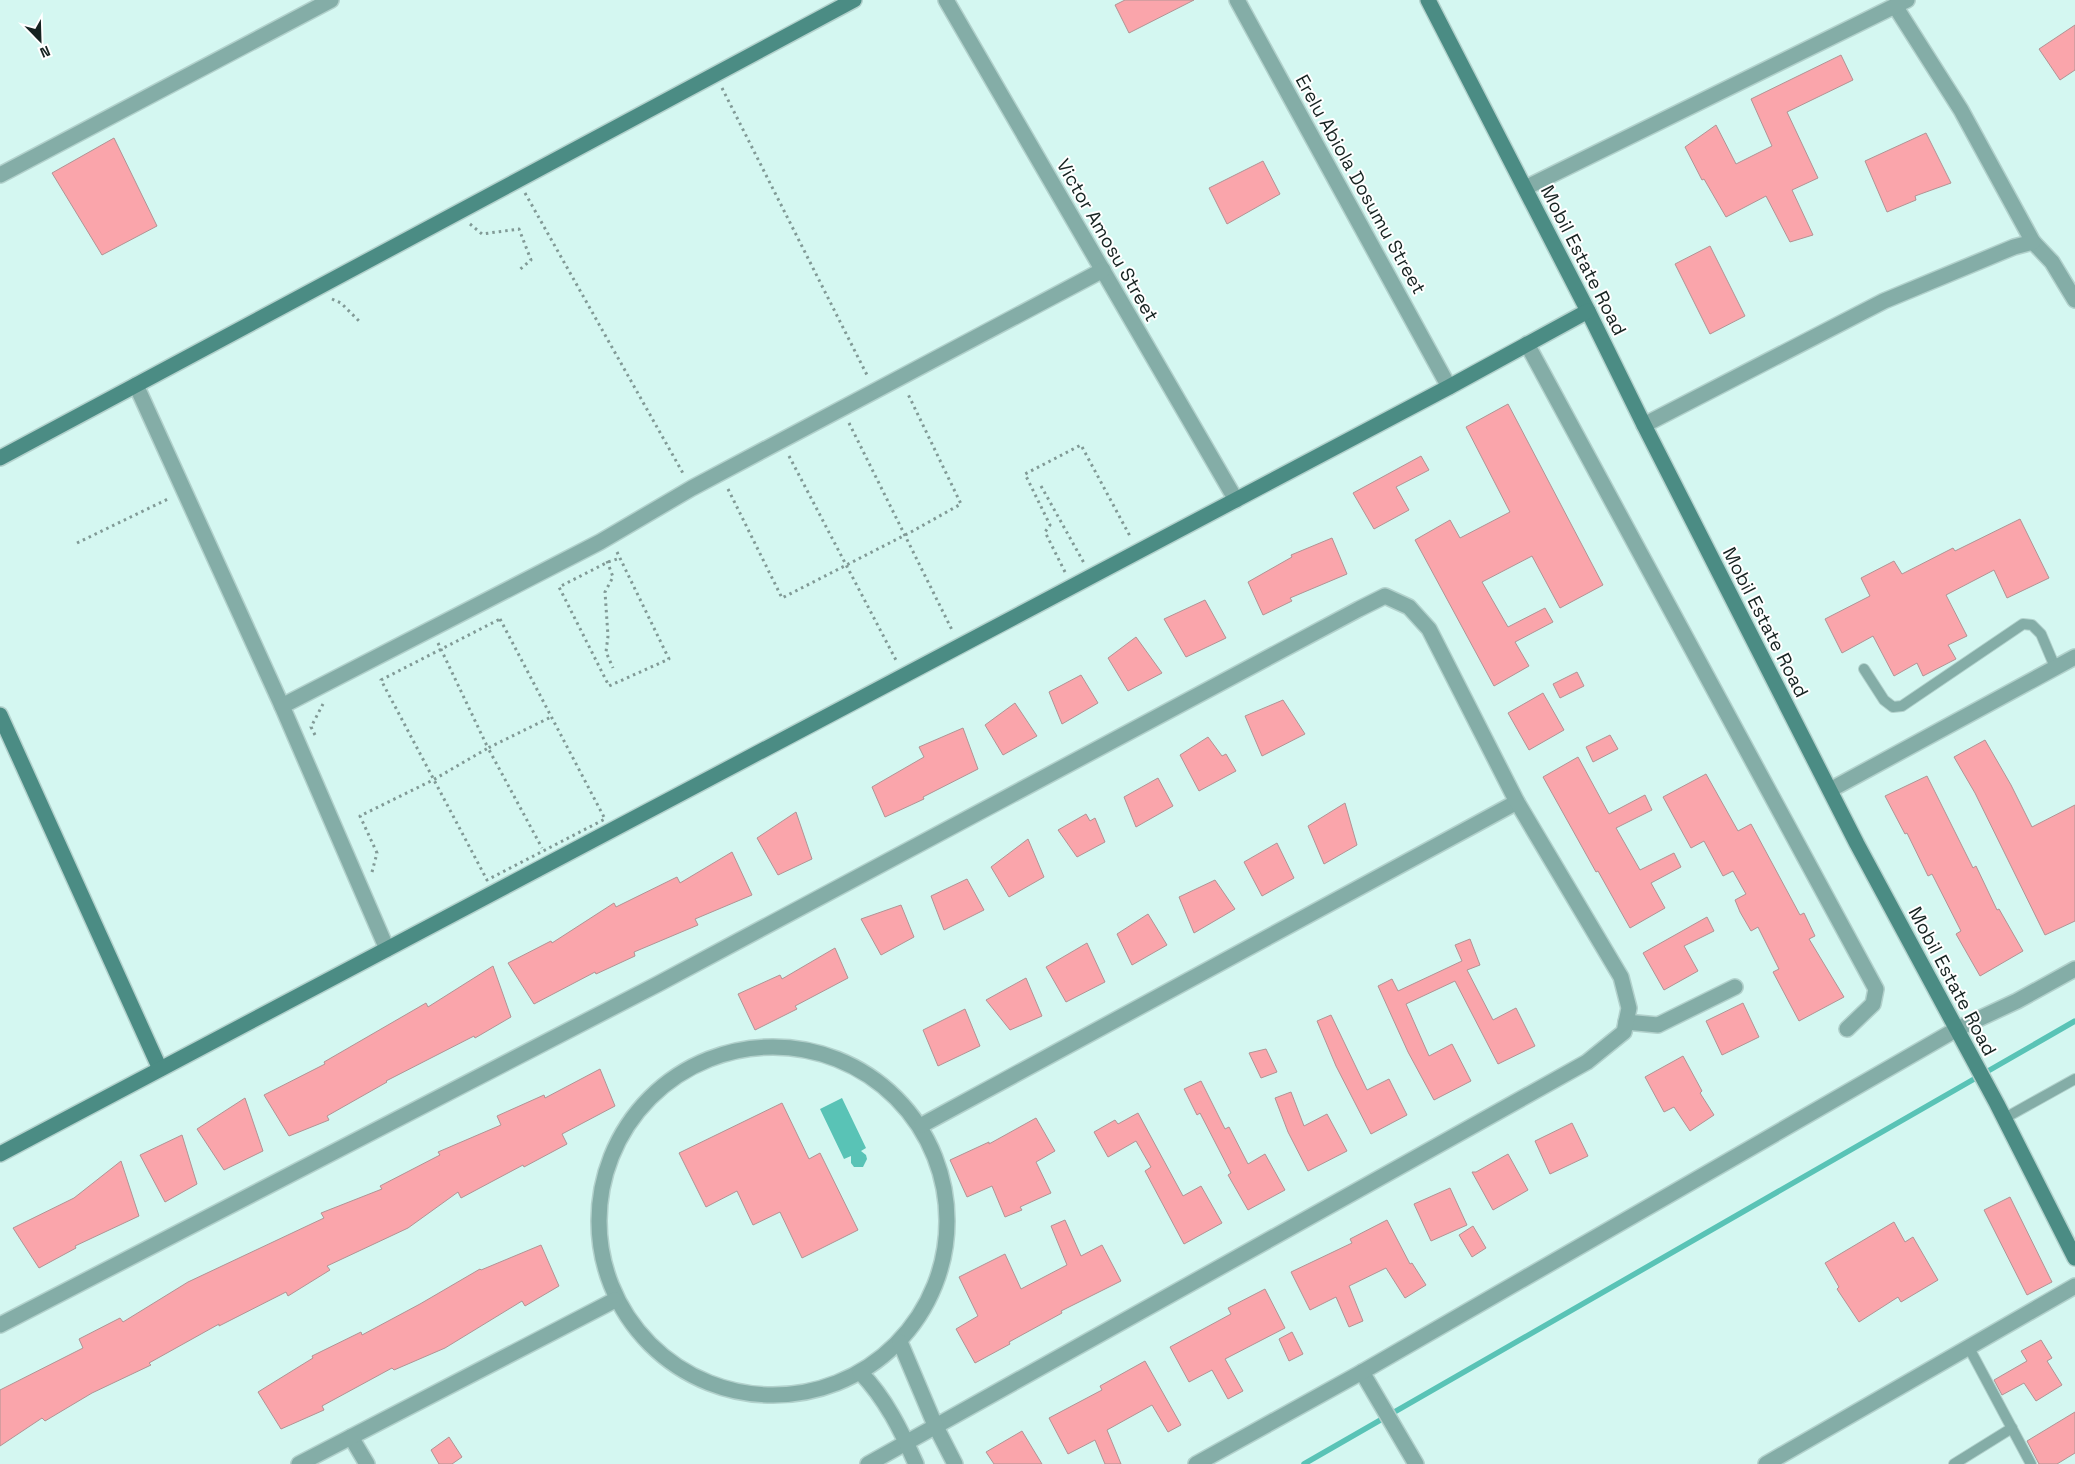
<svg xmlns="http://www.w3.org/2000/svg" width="2075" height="1464" viewBox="0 0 2075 1464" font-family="'Space Grotesk',sans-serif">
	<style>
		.water { fill: #59c3b6 }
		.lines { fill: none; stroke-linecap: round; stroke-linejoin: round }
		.stream { stroke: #59c3b6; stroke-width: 5.5 }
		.building { fill: #faa5ab; stroke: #b19394 }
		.lane-casing { stroke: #b2d1cc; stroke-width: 12 }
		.street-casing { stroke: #b2d1cc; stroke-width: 18 }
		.secondary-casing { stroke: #b2d1cc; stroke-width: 18 }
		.path { stroke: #819a96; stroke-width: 3; stroke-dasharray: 2.5 4; stroke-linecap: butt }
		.lane { stroke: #84ada7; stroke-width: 10 }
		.street { stroke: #84ada7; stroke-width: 15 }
		.secondary { stroke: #4b8c84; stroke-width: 15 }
		.labels { text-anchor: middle; stroke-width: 4; stroke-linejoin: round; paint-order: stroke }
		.street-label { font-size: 19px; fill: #162321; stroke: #fff }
	</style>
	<rect width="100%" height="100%" fill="#d4f7f1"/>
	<polygon class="water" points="842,1098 866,1148 861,1151 866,1155 867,1159 863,1167 854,1167 851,1163 851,1156 844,1159 820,1109"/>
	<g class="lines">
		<polyline class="stream" points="1304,1464 2075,1021"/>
	</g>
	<g class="building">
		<polygon points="1125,0 1194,0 1129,33 1115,5"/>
		<polygon points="2075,25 2075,70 2060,80 2039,49"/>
		<polygon points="1841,55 1853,80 1787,112 1818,178 1792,190 1813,235 1790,242 1766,196 1726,217 1704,179 1702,180 1685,147 1716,125 1736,164 1772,146 1751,99"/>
		<polygon points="1926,133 1951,183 1915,196 1916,200 1887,212 1865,161"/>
		<polygon points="114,138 157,226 102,255 52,173"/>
		<polygon points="1263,161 1280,194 1227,224 1209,188"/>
		<polygon points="1710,246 1745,316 1710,334 1675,264"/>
		<polygon points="1508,404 1603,585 1560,608 1532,556 1482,582 1508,627 1545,608 1553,622 1515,642 1529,666 1494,686 1415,540 1450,520 1460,538 1510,512 1466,427"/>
		<polygon points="1421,456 1429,470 1396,487 1409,510 1374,529 1353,493"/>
		<polygon points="2020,519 2049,578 2007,598 1994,570 1946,595 1967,636 1948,645 1956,659 1923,676 1917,663 1894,676 1873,636 1842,653 1825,619 1870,596 1861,578 1894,561 1902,574 1953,548 1955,551"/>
		<polygon points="1332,538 1347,574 1290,598 1292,601 1263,615 1248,582 1292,557 1291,555"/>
		<polygon points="1205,600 1226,638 1186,657 1164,619"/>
		<polygon points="1136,637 1162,673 1128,691 1108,658"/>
		<polygon points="1577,672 1584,686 1560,698 1553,684"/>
		<polygon points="1081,675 1098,703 1062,724 1049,692"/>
		<polygon points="1543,693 1564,730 1529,750 1508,713"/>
		<polygon points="1283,700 1305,734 1262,756 1245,716"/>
		<polygon points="1015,703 1037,736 1003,755 985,725"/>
		<polygon points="963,728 978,769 923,797 924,799 885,817 872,787 924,757 919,747"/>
		<polygon points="1610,735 1618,749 1593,762 1586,747"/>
		<polygon points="1208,737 1222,756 1226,754 1236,771 1199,791 1180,755"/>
		<polygon points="1985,740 2011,785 2032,827 2075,805 2075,921 2045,935 1975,793 1954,757"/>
		<polygon points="1578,757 1609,814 1645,795 1652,810 1616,828 1640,870 1674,853 1681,867 1651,883 1665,908 1630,928 1598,871 1596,872 1543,777"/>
		<polygon points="1706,774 1738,831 1751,824 1800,915 1804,913 1815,936 1809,939 1844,997 1799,1021 1773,972 1779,969 1758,927 1751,931 1740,912 1735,900 1746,894 1733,871 1723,876 1704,841 1691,848 1663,797"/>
		<polygon points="1927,776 1973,868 1976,866 1997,910 1999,909 2023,951 1980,976 1956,934 1961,931 1932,874 1928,876 1907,833 1905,834 1885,796"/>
		<polygon points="1158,778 1173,806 1136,827 1124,797"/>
		<polygon points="1345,803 1357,845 1324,864 1308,826"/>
		<polygon points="796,812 812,859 778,875 757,838"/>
		<polygon points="1086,814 1090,821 1095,818 1105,842 1077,857 1058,830"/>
		<polygon points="1028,839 1044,877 1009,897 991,867"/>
		<polygon points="1277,843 1294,878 1262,896 1244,862"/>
		<polygon points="732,852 752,895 695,919 698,925 634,952 635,956 596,974 595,972 534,1004 508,963 551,941 552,943 614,903 616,907 677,877 680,883"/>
		<polygon points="967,879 984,910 944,930 931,896"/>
		<polygon points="1215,880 1235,909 1194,933 1179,897"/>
		<polygon points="901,905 914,937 881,955 861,919"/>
		<polygon points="1148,914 1167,945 1132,965 1117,934"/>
		<polygon points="1707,917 1714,931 1684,946 1698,971 1664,990 1643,953"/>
		<polygon points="1470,939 1480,965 1467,970 1493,1020 1516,1008 1535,1046 1498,1064 1455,981 1406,1004 1429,1056 1452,1044 1471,1081 1434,1100 1408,1052 1378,986 1392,979 1398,991 1462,961 1455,945"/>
		<polygon points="1087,943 1105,982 1066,1002 1046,967"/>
		<polygon points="835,948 848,978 795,1006 797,1009 755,1030 738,994 780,975 782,979"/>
		<polygon points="493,966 511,1017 475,1038 474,1036 386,1081 387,1082 327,1116 329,1120 289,1136 264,1095 325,1064 324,1062 426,1003 428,1007"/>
		<polygon points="1026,978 1042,1016 1010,1030 986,1000"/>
		<polygon points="1743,1003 1759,1037 1722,1055 1706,1021"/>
		<polygon points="965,1009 980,1046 938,1066 923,1030"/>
		<polygon points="1331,1015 1367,1090 1389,1079 1407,1115 1371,1134 1336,1066 1317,1021"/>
		<polygon points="1266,1049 1277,1072 1261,1078 1249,1053"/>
		<polygon points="1683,1056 1702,1091 1700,1093 1714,1115 1690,1131 1674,1107 1664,1112 1645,1077"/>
		<polygon points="600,1069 615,1106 562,1134 567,1144 524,1167 523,1165 461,1198 458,1192 408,1228 327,1266 330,1270 288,1296 286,1292 219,1326 219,1324 149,1363 151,1365 92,1393 45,1421 42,1418 0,1446 0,1390 83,1348 79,1339 120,1318 123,1322 188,1282 324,1218 321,1213 382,1189 380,1186 440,1155 438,1152 501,1125 497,1116 544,1095 545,1098"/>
		<polygon points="1201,1081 1225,1129 1229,1127 1248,1164 1265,1154 1285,1190 1248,1210 1228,1175 1231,1173 1200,1113 1197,1115 1184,1089"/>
		<polygon points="1291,1092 1304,1126 1327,1114 1347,1151 1308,1171 1288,1132 1275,1098"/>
		<polygon points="245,1098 263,1151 224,1170 197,1129"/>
		<polygon points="782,1103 809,1159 820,1153 858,1230 802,1258 780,1212 753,1225 737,1191 706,1207 679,1153"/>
		<polygon points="1138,1113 1183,1196 1201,1186 1222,1223 1184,1244 1145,1171 1151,1167 1136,1141 1108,1157 1094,1132 1115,1120 1118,1124"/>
		<polygon points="1036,1118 1055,1151 1036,1162 1051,1193 1020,1207 1022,1210 1005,1217 992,1186 967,1197 950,1160 989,1142 989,1144"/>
		<polygon points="1572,1123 1588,1156 1550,1174 1535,1141"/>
		<polygon points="182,1135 197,1184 165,1202 140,1155"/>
		<polygon points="1508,1154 1528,1190 1493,1210 1472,1172 1476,1172"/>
		<polygon points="121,1161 139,1216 75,1246 76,1248 39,1268 13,1228 74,1198"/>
		<polygon points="1450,1188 1467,1225 1431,1241 1414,1204"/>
		<polygon points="2010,1197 2052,1282 2027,1295 1984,1210"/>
		<polygon points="1065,1220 1081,1256 1102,1245 1121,1281 1061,1311 1062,1313 1009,1342 1010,1344 975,1363 956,1329 978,1316 959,1277 1005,1254 1021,1289 1067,1265 1051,1226"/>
		<polygon points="1387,1220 1410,1264 1412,1263 1426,1285 1405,1298 1386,1268 1349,1286 1363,1321 1349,1327 1336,1297 1310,1310 1291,1272 1352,1243 1350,1239"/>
		<polygon points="1894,1222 1905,1242 1913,1237 1938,1280 1901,1302 1898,1297 1859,1322 1837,1289 1839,1287 1825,1263"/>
		<polygon points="1473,1226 1486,1248 1472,1257 1459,1235"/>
		<polygon points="541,1245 559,1286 525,1306 522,1301 445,1348 394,1370 392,1368 322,1406 324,1410 281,1429 258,1392 313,1358 312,1356 361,1332 362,1335 420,1304 480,1269 481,1270"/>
		<polygon points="1265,1289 1285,1328 1225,1359 1243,1391 1228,1399 1212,1370 1189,1382 1170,1347 1231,1314 1228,1308"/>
		<polygon points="1292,1332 1303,1354 1289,1361 1279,1339"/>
		<polygon points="2041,1340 2052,1358 2047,1361 2062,1385 2036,1401 2024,1383 2002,1395 1994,1380 2027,1361 2021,1351"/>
		<polygon points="1145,1361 1181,1425 1168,1432 1152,1405 1107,1430 1121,1464 1105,1464 1095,1440 1068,1454 1049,1418 1102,1390 1100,1386"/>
		<polygon points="2075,1412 2075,1453 2057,1464 2039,1464 2027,1441"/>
		<polygon points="1022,1431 1042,1464 994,1464 986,1452"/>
		<polygon points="449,1437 462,1457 452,1464 439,1464 431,1450"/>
	</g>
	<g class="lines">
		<g class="lane-casing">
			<g id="lane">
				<polyline points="1864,669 1884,700 1893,707 1902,706 2023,624 2032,625 2041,634 2055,667"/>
				<polyline points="2005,1118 2075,1079"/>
				<polyline points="1968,1346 2031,1464"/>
				<polyline points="1954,1464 2012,1428"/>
			</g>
		</g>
		<g class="street-casing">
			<g id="street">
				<polyline points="946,0 1236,500"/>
				<polyline points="1237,0 1449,387"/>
				<polyline points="1895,6 1961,110 2033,242 2052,262 2075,300"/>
				<polyline points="0,175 331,0"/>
				<polyline points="1525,188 1907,0"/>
				<polyline points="1527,344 1876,989 1873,1004 1847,1029"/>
				<polyline points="136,385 282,706"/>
				<polyline points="1644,425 1884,301 2014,247 2033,242"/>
				<polyline points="1830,790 2075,657"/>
				<polyline points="387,949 282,706 600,542 692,488 1103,270"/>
				<polyline points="1626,1022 1658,1025 1735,987"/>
				<circle cx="773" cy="1221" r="174"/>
				<polyline points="922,1125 1517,802"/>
				<polyline points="0,1325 658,984 1359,609 1385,596 1409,607 1429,629 1517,802 1621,977 1629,1008 1624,1032 1587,1062 868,1464"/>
				<polyline points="900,1342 935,1425 955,1464"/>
				<path d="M860,1372c26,27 41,58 56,92"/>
				<polyline points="1362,1372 1416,1464"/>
				<polyline points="351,1437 367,1464"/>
				<polyline points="299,1464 615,1300"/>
				<polyline points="1196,1464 1362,1372 1957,1029 2017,1001 2075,969"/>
				<polyline points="1766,1464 2075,1286"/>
			</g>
		</g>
		<g class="secondary-casing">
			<g id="secondary">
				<polyline points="1428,0 1588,311 1644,425 1857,844 1997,1104 2075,1258"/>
				<polyline points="0,458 854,0"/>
				<polyline points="0,715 160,1069"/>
				<polyline points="0,1154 1449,387 1588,311"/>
			</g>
		</g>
		<g class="path">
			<polyline points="722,88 868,377"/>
			<polyline points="525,193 684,475"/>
			<polyline points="470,224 482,234 519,229 531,260 518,271"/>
			<polyline points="332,299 341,303 359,321"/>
			<polyline points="849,423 953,632"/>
			<polyline points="789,456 897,662"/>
			<polyline points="1041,486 1084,563"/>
			<polyline points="728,489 782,598 911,532 961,504 907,392"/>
			<polyline points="77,543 170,498"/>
			<polyline points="617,552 669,659 609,686 559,587 608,562 620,558"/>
			<polyline points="607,561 613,577 605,592 608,636 606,652 613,668"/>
			<polyline points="1065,572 1045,532 1050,525 1025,474 1081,445 1131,538"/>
			<polygon points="500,619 605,819 487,880 381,680"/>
			<polyline points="438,643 488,748 551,717"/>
			<polyline points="315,735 311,727 323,704"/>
			<polyline points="372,872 377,853 360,816 433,780 488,748 542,848"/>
		</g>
		<use href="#lane" class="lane"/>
		<use href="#street" class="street"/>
		<use href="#secondary" class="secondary"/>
	</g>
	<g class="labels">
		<g class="street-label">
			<text transform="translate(1361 184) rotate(61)" y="7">Erelu Abiola Dosumu Street</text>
			<text transform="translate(1108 240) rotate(60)" y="7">Victor Amosu Street</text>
			<text transform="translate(1584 260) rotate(63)" y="7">Mobil Estate Road</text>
			<text transform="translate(1766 622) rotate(63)" y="7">Mobil Estate Road</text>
			<text transform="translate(1953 981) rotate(62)" y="7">Mobil Estate Road</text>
		</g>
	</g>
	<g transform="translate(40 40) rotate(157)" stroke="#ffffff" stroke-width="4" paint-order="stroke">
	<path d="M0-4L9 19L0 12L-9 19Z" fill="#162321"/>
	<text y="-8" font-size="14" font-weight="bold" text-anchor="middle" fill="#162321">N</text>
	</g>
</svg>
